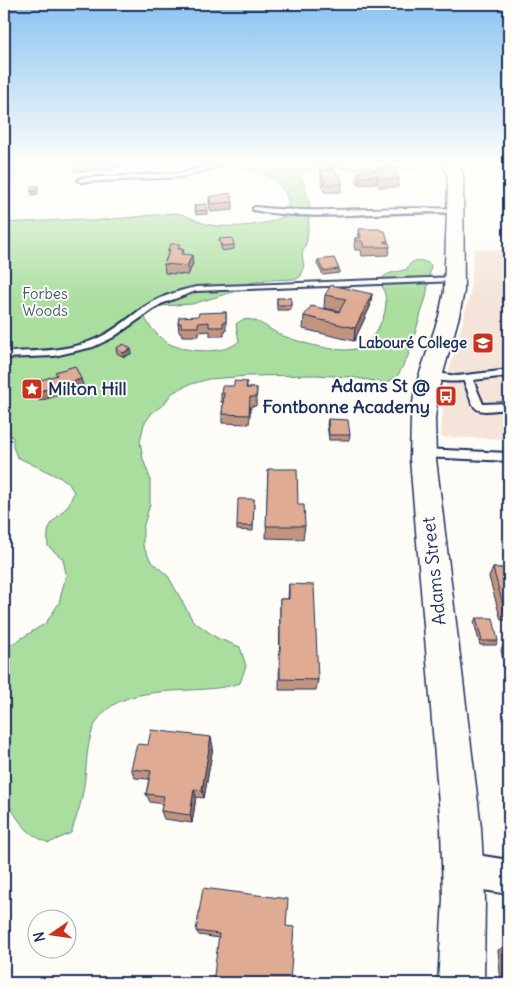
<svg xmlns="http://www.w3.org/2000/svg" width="513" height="987" viewBox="0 0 513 987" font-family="Delius,sans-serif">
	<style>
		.built { fill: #f4e4d9 }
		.green { fill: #aade9f; stroke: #62867e }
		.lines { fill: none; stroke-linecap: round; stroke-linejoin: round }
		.service-casing { stroke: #1b2f5e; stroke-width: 4 }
		.minor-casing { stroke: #1b2f5e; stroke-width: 4 }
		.secondary-casing { stroke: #1b2f5e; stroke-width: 3 }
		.service { fill: #fdfcf7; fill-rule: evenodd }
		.minor { fill: #fdfcf7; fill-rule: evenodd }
		.secondary { fill: #fdfcf7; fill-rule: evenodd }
		.wall { fill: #c0947e; stroke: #1b2f5e }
		.shaded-wall { fill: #9c7867; stroke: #1b2f5e }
		.building { fill: #dfac93; stroke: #1b2f5e }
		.labels { text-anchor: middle; stroke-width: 4; stroke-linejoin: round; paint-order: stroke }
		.far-park-label { font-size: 15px; fill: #3f5b6e; stroke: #fdfcf7 }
		.far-poi-label { font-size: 15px; font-weight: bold; fill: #1b2f5e; stroke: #fdfcf7; text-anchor: end }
		.poi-label { font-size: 18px; font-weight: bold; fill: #1b2f5e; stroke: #fdfcf7; text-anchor: end }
		.street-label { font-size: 18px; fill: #1b2f5e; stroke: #fdfcf7 }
	</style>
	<rect width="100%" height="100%" fill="#fdfcf7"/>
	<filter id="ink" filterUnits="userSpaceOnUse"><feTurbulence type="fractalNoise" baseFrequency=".02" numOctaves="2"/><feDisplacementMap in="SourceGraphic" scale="10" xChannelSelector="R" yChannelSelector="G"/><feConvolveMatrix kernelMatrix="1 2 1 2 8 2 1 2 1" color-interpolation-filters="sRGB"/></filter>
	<g filter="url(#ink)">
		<polygon class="built" points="474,249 509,250 509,439 441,437 444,390 470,295"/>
		<g class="green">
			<polygon points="4,164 24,164 4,189"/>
			<path d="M234,164h196l-4,4 -46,2 -60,-3 -14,3 -5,5 9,30 -3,35 -5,14 2,13 -3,9 -4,3 -31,1 -16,3 -17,9 -41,12 -32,2 -12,6 -3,6c4,9 18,24 27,27 17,7 54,10 67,-4l-3,-17c14,-13 31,5 45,11 17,7 65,22 82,11 9,-6 16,-19 20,-28 5,-14 3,-25 -3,-37 6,-10 17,-8 27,-12 4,-11 16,-10 24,-4l-5,32 -18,59 -10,19 -11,8 -37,-6 -34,-2 -68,1 -39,3 -21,6 -16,8 -8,11 -12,9 -8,11 -4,17 3,18 7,19v26l-7,24v18l8,15 17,15 25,45 24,17 23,9 6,19 -6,17c-45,16 -132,-8 -149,52 -6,19 -4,41 -9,61 -2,12 -7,25 -11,37l-22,10c-23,-9 -30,-21 -42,-42l-3,-1v-151l42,-26 13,-20 7,-29 -3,-15 -15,-13c-2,-23 5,-24 19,-39 3,-4 5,-10 7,-15l-7,-11 -50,-24 -4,-10v-9l-5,-7 -4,-1v-207l80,-4v2h8l84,-8c12,2 19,8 30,11 19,5 61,2 79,-8l4,-13c-8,-30 -32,-28 -55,-39z"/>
		</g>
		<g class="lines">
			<g class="service-casing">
				<g id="service">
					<polygon points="216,164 225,164 182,177 81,182 78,180 81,178 182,173"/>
					<path d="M255,207c67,8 134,-2 201,2l3,2 -3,2c-66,-4 -139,10 -203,-3v-2z"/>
					<path d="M455,277h3v4l-262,10 -35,13 -49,34 -19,9 -39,9 -50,2v-6c32,-1 65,0 94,-14 17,-7 30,-20 45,-30 16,-11 34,-17 53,-21z"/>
					<path d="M509,370v6l-36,4 10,24 26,-1v6c-37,3 -32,7 -45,-28 -11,1 -31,1 -39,-6l5,-3 27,4z"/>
					<polygon points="423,449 509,453 509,461 423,457 418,453"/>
				</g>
			</g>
			<g class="minor-casing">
				<polygon id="minor" points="464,853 509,860 509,894 464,887 452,882 447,870 452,858"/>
			</g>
			<g class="secondary-casing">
				<polygon id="secondary" points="443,164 458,164 463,174 464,291 459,316 439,388 435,418 436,459 481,828 485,899 484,983 438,983 443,899 441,828 410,459 411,418 415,388 439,316 444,291 448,185 447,174"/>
			</g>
			<use href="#service" class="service"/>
			<use href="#minor" class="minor"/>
			<use href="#secondary" class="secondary"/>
		</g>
		<g class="wall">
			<polygon points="72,164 145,164 145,166 114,167 113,170 74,172"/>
			<polygon points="319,165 333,169 333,170 342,184 341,192 324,192 321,179 321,173 320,173 319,169"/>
			<polygon points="376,168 399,179 398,187 379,187 377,183 359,185 357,180 358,172 375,171"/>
			<polygon points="209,197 233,202 233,210 211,212 209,205"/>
			<polygon points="194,205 207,210 207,214 196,215"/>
			<polygon points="359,229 381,231 388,241 388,243 390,247 388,255 362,256 361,250 355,250 354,246 355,238 358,238"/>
			<polygon points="219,239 234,245 234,249 222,251"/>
			<polygon points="168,249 183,249 184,254 193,264 188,275 165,273 164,264 168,254"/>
			<polygon points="318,260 339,269 339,273 323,275 317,264"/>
			<polygon points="372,294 370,307 354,341 303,329 304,316 339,312 339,311 324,308 325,295"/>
			<polygon points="277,298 291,305 291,310 277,310"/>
			<polygon points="226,312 226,331 224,331 224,336 210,336 210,331 199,332 199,336 182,336 181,332 179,332 178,323 198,316"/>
			<polygon points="116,348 132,353 124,357 117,353"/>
			<polygon points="247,382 247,388 257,388 256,406 251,406 249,424 222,423 222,414 223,402 221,402 221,393 234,386"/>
			<polygon points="328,419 350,435 349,440 329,440 327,424"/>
			<polygon points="268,469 298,505 305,526 303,539 266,538"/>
			<polygon points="254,499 253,531 237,530 237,526"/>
			<polygon points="493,568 509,568 509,620 501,620 489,577"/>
			<polygon points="289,584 318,680 316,690 279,690 280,599 288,599"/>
			<polygon points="476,618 498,641 496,645 480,645 474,622"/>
			<polygon points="503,646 509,647 509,670 505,670 501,650"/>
			<polygon points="148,745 213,747 204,798 196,797 192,823 164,819 161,811 163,804 150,802 146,794 149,779 135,778 131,769"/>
			<polygon points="286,926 219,938 199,935 196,931"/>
			<polygon points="504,947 509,983 501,983 498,950"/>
		</g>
		<g class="shaded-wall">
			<polygon points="378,175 377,183 359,185 360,177"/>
			<polygon points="38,186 38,194 32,195 31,191"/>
			<polygon points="192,255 193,264 188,275 187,266"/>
			<polygon points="372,294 370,307 354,341 355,328"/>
			<polygon points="131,349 132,353 124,357 123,353"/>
			<polygon points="81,379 84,388 39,401 36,392"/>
			<polygon points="211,737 213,747 204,798 202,790"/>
			<polygon points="194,789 196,797 192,823 190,815"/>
		</g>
		<g class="building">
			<polygon points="319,165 332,165 333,169 320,169"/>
			<polygon points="376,168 395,168 399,179 380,179 378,175 360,177 358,172 377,171"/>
			<polygon points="335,170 336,175 340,175 342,184 325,184 321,171"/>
			<polygon points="31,186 38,186 37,190 31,191"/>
			<polygon points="230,193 233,202 211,204 209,197"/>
			<polygon points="205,204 207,210 196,211 194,205"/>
			<polygon points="359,229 380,229 381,231 385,231 388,241 384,241 385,243 389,243 390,247 364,247 362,241 356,241 355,238 361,238"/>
			<polygon points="232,238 234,245 222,246 219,239"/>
			<polygon points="171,244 180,244 178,249 183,249 181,254 192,255 187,266 164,264 170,250 168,249"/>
			<polygon points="334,258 339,269 323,271 318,260"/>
			<polygon points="331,285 372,294 355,328 304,316 311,306 339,312 346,299 325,295"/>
			<rect x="277" y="298" width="14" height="7"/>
			<polygon points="226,312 226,322 223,322 223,327 209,327 209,322 198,323 198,327 181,327 181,323 178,323 179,317 198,316 199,313"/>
			<polygon points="124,344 131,349 123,353 116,348"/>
			<polygon points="75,366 81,379 36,392 32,383 57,375 55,372"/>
			<polygon points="234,381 247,382 246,388 257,388 256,397 250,397 249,415 222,414 224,393 221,393 222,386 234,386"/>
			<polygon points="328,419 348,420 350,435 329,435"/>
			<polygon points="268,469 297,469 298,505 304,505 305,526 266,526"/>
			<polygon points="238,499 254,499 253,526 237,526"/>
			<polygon points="493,568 509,568 509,612 505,612"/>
			<polygon points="289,584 314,585 318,680 280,679 280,599 289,599"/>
			<polygon points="476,618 493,618 498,641 482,641"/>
			<polygon points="503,646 509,647 509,666 508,666"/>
			<polygon points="151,730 211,737 202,790 194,789 190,815 161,811 164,796 146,794 151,771 131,769 137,744 148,745"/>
			<polygon points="203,888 288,899 286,926 294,927 290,983 213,983 219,934 196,931"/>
			<polygon points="504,947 509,948 509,983 508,983"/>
		</g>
	</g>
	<linearGradient id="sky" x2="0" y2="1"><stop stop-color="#8ac3f1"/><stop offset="0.54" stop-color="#fefefb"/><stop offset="1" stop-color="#fefefb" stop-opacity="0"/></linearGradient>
	<rect width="513" height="302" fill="url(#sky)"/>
	<defs>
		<g id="university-square" transform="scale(1.125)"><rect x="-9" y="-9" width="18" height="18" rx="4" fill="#c8321e" stroke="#fdfcf7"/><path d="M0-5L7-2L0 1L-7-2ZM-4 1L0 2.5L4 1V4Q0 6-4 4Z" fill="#fff"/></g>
		<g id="sight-square" transform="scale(1.125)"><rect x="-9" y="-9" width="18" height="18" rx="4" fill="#c8321e" stroke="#fdfcf7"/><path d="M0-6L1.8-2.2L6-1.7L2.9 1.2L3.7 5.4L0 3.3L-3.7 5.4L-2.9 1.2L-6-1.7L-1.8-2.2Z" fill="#fff"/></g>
		<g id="bus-square" transform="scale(1.125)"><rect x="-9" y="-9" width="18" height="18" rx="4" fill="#c8321e" stroke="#fdfcf7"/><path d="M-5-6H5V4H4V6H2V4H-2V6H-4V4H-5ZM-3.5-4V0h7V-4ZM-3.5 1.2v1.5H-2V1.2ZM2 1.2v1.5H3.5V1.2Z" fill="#fff"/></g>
	</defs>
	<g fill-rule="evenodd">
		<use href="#university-square" x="483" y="343"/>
		<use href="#sight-square" x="32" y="389"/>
		<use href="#bus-square" x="446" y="396"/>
	</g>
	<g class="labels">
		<g class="far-park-label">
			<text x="45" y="299">Forbes<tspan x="45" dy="17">Woods</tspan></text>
		</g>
		<g class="far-poi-label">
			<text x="467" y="348">Labouré College</text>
		</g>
		<g class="poi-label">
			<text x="430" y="392">Adams St @<tspan x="430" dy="21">Fontbonne Academy</tspan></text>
			<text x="48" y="395" text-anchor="start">Milton Hill</text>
		</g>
		<g class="street-label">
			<text transform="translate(434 571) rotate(-96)" y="6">Adams Street</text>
		</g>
	</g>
	<rect width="513" height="987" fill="none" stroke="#fdfcf7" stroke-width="20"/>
	<rect x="10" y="10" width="493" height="967" fill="none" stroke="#1b2f5e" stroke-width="2" filter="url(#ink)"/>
	<g transform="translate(52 934) rotate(257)"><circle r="24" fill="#fdfcf7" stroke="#a3aaba"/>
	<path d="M0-4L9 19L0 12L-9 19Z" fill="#c8321e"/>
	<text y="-8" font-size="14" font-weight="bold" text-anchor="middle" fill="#1b2f5e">N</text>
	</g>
</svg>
